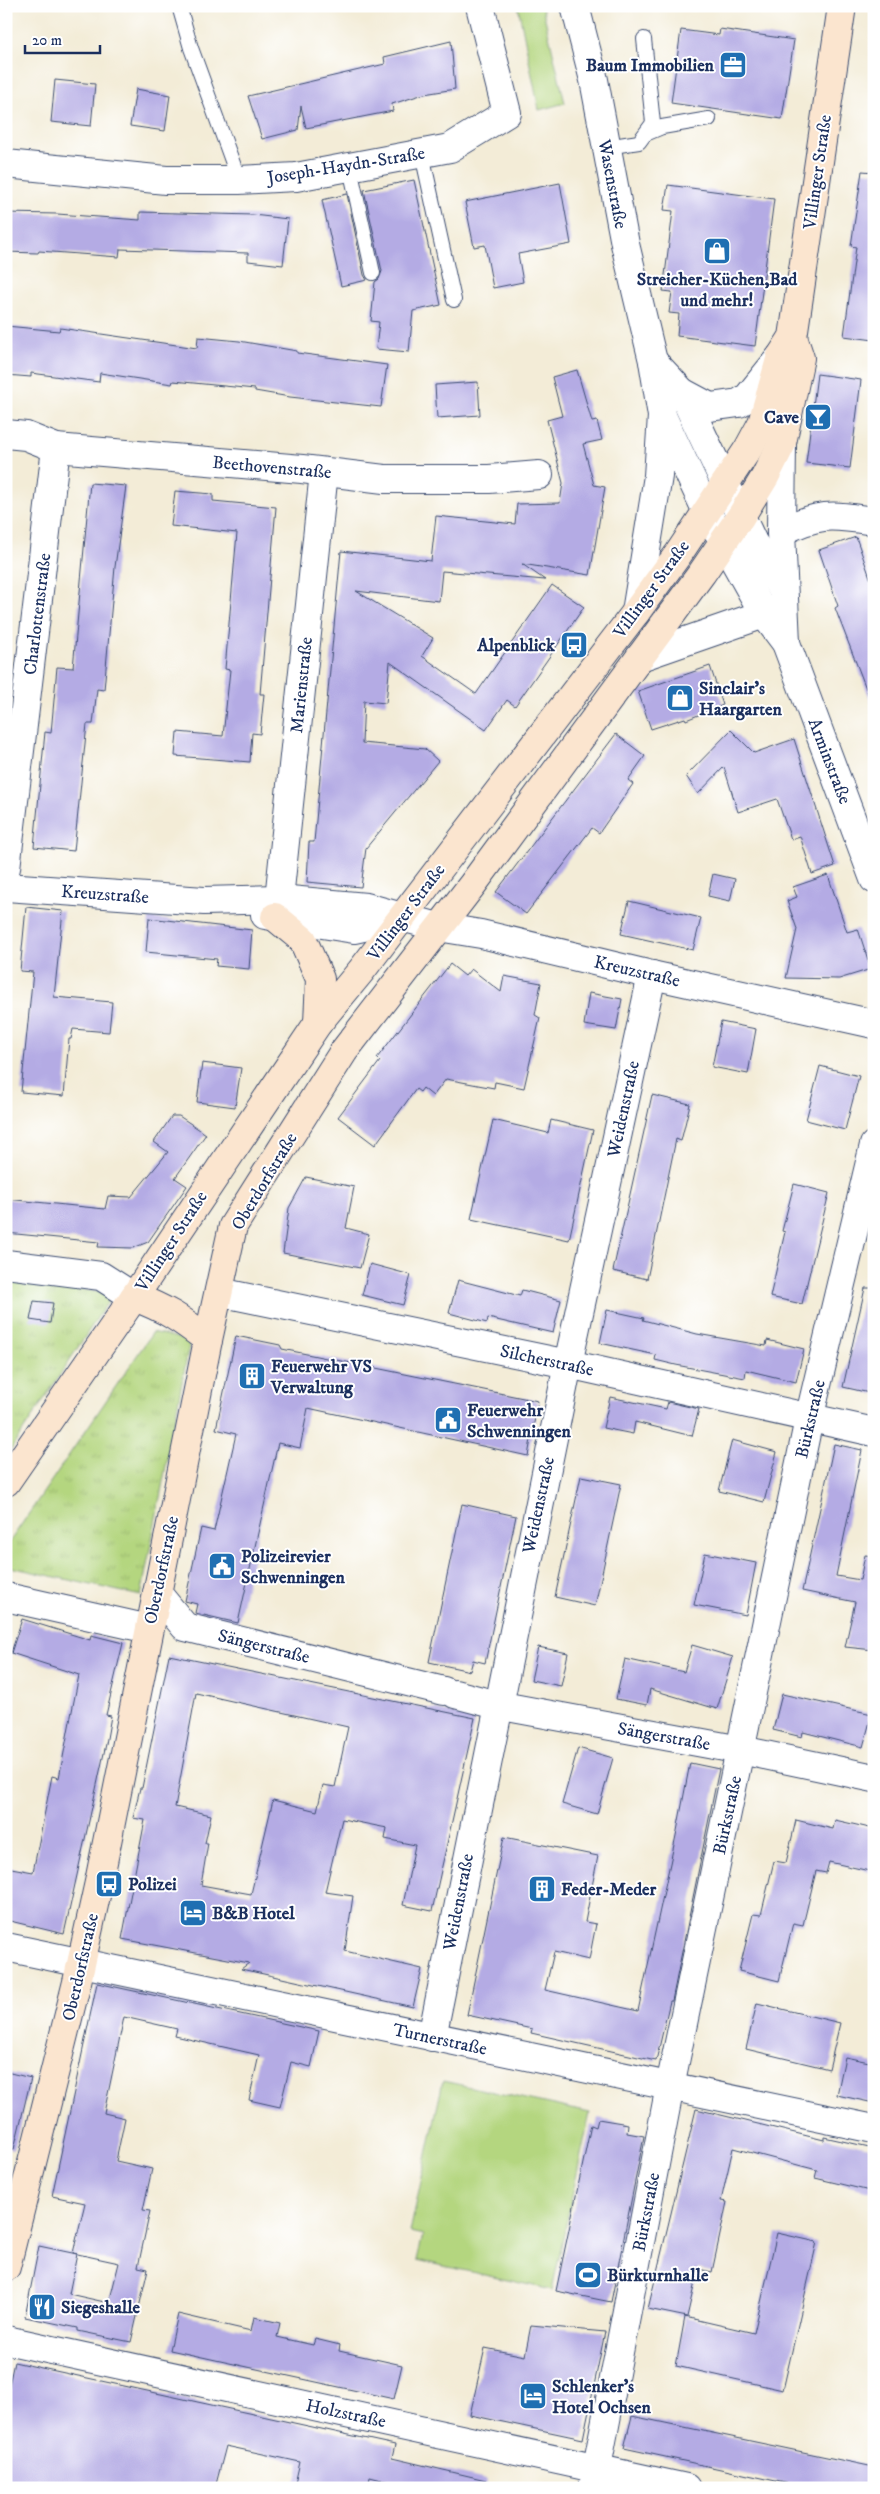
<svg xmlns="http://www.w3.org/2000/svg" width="880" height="2494" viewBox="0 0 880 2494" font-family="'IM FELL DW Pica',serif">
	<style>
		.grass { fill: #b4d67f; stroke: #68826e }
		.park { fill: url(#park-tufts); stroke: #68826e }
		.building { fill: #b4abe4; fill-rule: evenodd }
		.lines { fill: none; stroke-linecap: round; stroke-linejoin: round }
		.service-casing { stroke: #3b4b70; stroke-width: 16 }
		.minor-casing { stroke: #3b4b70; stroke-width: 30 }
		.tertiary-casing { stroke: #3b4b70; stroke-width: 30 }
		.secondary-casing { stroke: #3b4b70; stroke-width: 30 }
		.service { stroke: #fff; stroke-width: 14 }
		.minor { stroke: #fff; stroke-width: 28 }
		.tertiary { stroke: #fff; stroke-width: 28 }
		.secondary { stroke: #fbe5cf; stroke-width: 28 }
		.labels { text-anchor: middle; stroke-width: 4; stroke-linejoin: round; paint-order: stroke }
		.poi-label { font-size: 18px; font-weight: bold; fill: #1b2f5e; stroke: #fff; text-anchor: start }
		.street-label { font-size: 18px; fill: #1b2f5e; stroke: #fff }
	</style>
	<defs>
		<pattern id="park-tufts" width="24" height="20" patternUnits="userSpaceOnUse" patternTransform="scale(1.25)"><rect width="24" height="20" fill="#b4d67f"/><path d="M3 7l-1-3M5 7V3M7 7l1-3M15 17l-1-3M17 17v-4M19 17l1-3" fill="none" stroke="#9ab870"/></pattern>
	</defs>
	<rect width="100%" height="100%" fill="#fff"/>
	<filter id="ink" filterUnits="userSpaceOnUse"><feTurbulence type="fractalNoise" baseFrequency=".02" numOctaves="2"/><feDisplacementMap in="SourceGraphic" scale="10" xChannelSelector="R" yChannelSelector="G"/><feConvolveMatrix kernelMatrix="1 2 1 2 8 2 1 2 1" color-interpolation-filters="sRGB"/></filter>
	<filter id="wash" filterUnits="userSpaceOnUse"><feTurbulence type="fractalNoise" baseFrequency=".0096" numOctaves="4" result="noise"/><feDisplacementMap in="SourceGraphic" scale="20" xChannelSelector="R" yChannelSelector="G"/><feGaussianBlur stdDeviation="1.12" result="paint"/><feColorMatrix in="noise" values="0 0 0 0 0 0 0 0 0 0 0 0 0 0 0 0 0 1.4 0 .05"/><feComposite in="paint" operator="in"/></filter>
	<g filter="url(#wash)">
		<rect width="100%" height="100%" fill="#f3ecd7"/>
		<g class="grass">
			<polygon points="518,6 542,6 565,103 539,110"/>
			<polygon points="443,2081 590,2113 552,2290 417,2260 423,2235 410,2232"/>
		</g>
		<g class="park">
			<polygon points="6,1279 113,1294 6,1457"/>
			<polygon points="153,1332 190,1341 141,1596 6,1566 6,1547"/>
		</g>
		<g id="blocks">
			<g class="building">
				<polygon points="720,29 794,40 782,119 671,103 681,30 719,35"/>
				<polygon points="451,41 455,89 424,94 392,104 393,111 306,128 301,106 298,130 262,139 248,96 385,64 384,57"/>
				<polygon points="55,80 95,84 91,126 51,122"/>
				<polygon points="136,89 170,95 165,131 130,126"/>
				<polygon points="862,171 874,172 874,340 844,336 856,247 851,246"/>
				<polygon points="414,180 441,305 413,311 409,352 376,349 379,322 371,321 375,282 379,279 382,271 364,190"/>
				<polygon points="560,183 571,244 518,254 523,282 493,288 485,245 474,247 465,202"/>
				<polygon points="668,185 774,199 755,346 677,336 679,314 669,313 672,292 663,291 673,211 664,210"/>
				<polygon points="347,194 364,275 367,280 341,286 322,200"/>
				<polygon points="140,212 253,215 288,219 283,265 248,261 248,253 120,249 119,257 39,251 38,253 6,252 6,213 57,214 140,220"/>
				<polygon points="6,326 59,331 60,328 197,348 198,337 239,341 297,351 297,353 387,365 381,407 290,397 255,391 255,389 173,381 172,384 100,373 99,382 31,373 31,377 6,375"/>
				<polygon points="577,370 592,422 597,421 602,440 583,444 594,485 605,487 590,575 522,564 545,580 442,571 439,601 356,591 433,638 422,656 476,694 552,585 584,607 515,706 507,700 486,730 390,662 386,703 364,701 362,743 425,749 438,761 366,848 361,887 307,882 309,842 314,842 341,551 431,561 436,516 515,524 517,504 560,503 563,483 547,420 562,416 552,377"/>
				<polygon points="817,374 861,380 850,468 806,463"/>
				<polygon points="478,382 480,415 437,418 435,385"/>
				<polygon points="90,483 126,486 115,567 104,690 97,689 93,724 87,724 74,851 34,847 45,732 51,733 57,667 73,668"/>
				<polygon points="175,491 213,494 213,501 276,507 260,694 264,694 260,734 252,733 250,762 175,756 177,732 223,736 230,670 225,669 237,533 171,526"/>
				<polygon points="856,537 874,589 874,704 872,704 835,608 838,606 819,550"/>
				<polygon points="710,666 723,705 686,720 685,718 651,729 638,691"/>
				<polygon points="731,730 754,753 794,739 835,866 812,874 800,836 791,839 777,799 738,812 724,767 698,794 686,776"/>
				<polygon points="616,734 645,756 628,780 633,784 599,833 592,828 526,914 496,892"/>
				<polygon points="713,874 735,879 730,901 708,896"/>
				<polygon points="828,875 847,932 858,929 871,969 839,979 786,978 797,929 787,901 797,897 793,887"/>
				<polygon points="629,901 701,918 693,950 621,934"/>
				<polygon points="26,907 63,911 54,997 112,1002 109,1032 73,1029 71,1039 69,1039 64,1096 21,1092 33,972 20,971"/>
				<polygon points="149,918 252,930 249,969 216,966 217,959 146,952"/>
				<polygon points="450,964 465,976 471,969 501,992 504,976 541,983 535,1015 540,1018 524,1088 495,1082 494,1088 446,1079 433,1096 423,1088 420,1092 416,1089 375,1145 338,1117 380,1061 377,1058"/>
				<polygon points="589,993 622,999 616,1030 584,1025"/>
				<polygon points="721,1022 756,1029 748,1074 712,1067"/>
				<polygon points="202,1063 241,1068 235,1107 197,1102"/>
				<polygon points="820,1066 859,1076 845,1130 806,1120"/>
				<polygon points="652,1095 690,1104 681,1141 676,1139 647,1279 613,1271"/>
				<polygon points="172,1116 179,1116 206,1134 175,1178 187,1186 148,1242 133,1248 98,1247 99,1242 6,1233 6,1199 105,1209 108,1196 131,1197 168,1152 154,1142"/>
				<polygon points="493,1120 548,1133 551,1120 593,1130 569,1240 471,1219"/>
				<polygon points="306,1177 354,1187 346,1228 369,1234 360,1268 283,1253 289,1208"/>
				<polygon points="794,1184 829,1193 802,1304 770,1297 785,1232 782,1231"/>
				<polygon points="370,1264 411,1275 403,1305 362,1295"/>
				<polygon points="458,1280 520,1296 522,1290 561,1300 553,1333 488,1318 487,1323 449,1313"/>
				<polygon points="865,1288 874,1288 874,1394 843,1387"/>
				<polygon points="34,1301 53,1303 50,1323 30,1320"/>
				<polygon points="607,1310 644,1318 643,1320 697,1334 766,1346 767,1340 804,1349 796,1382 746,1370 745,1378 676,1365 655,1360 656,1355 600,1343"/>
				<polygon points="236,1336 280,1345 282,1349 538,1401 528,1456 308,1408 300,1448 278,1443 238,1623 195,1613 197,1604 185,1601 201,1528 214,1531 236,1434 216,1429"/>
				<polygon points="610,1397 666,1409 668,1402 699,1409 692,1436 635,1422 633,1434 603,1428"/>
				<polygon points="732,1440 777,1452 764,1502 719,1491"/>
				<polygon points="834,1444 862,1450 836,1576 860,1580 865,1555 874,1556 874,1650 845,1647 855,1602 802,1591"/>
				<polygon points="581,1476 621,1484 595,1606 555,1597"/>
				<polygon points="462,1504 516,1516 485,1663 473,1660 470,1671 429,1662"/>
				<polygon points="705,1553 756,1563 746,1615 694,1605"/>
				<polygon points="22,1619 90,1640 91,1635 123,1643 106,1715 111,1716 106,1744 64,1934 6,1920 6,1867 33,1872 52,1776 59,1778 79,1675 11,1653"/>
				<polygon points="692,1645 733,1657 717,1709 650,1689 647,1705 616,1699 625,1659 684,1672"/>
				<polygon points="538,1647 568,1653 561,1686 531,1680"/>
				<path d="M169,1655l306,63 -43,193 -29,-6 12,-60 -30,-6 2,-11 -45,-9 -17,73 28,4 -8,55 77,18 -9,38 -172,-38 8,-6 -127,-24 23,-119 -12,-2 7,-30h2zM196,1693l152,34 -13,60 -12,-2 -6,26 -44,-11 -22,94 -50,-9 7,-42h-3l6,-28 -36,-8z"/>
				<polygon points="782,1694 872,1714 863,1747 803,1732 802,1737 773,1730"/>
				<polygon points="578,1748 613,1758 597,1814 562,1804"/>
				<polygon points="690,1763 719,1769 672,2001 670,2001 656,2061 531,2033 532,2029 467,2015 504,1837 598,1856 585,1922 596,1924 589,1960 554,1952 545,1990 638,2011 677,1831"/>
				<polygon points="796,1820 833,1829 835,1820 874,1829 874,1872 829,1862 826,1873 816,1871 803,1925 793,1923 779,1981 739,1971 753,1914 761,1915 774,1861 786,1863"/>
				<polygon points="97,1983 319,2031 311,2067 291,2062 280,2107 249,2100 259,2055 175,2036 177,2029 124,2017 104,2113 125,2118 116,2161 152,2169 143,2210 150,2211 138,2267 148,2269 131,2342 78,2331 78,2328 25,2317 39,2246 77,2254 69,2294 109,2303 119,2263 73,2253 85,2203 52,2196"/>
				<polygon points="757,2003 840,2023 829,2069 746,2049"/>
				<polygon points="845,2057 874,2063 874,2103 837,2095"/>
				<polygon points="6,2072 31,2078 14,2149 6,2148"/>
				<polygon points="696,2109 824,2140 824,2137 874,2148 874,2192 815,2178 817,2170 733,2148 721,2201 727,2202 712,2272 698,2269 687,2317 648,2309"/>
				<polygon points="598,2119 628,2124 627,2133 644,2136 611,2302 556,2291 591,2125 596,2127"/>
				<polygon points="777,2233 817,2242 783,2390 676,2366 685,2317 754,2333"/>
				<polygon points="178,2314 251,2331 254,2317 280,2323 277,2337 313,2345 315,2339 340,2345 339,2351 402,2365 394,2399 170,2350"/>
				<polygon points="531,2325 605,2332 583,2439 470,2415 485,2348 525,2356"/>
				<polygon points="14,2362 395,2445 392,2458 486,2480 485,2488 414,2488 370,2477 368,2488 294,2488 300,2462 226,2446 215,2488 6,2488 6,2399"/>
				<polygon points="632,2416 874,2467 874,2488 808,2488 624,2448"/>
			</g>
		</g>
	</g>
	<g filter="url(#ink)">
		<use href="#blocks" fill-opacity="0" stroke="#3b4b70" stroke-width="1"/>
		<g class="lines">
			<g class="service-casing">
				<g id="service">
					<polyline points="179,6 191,48 239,180"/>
					<polyline points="648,133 662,127 709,119"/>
					<polyline points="606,147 639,142 653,123 644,39"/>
					<polyline points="422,154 454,300"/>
					<polyline points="350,168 373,273"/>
				</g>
			</g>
			<g class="minor-casing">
				<g id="minor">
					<polyline points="575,6 594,80 625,244 653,361 662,416 658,476 636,612"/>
					<polyline points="6,164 166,180 239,180 296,177 450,148 507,113 480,6"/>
					<polyline points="653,361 682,392 726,485"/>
					<polyline points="682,392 710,407 739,403 748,397 781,356"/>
					<polyline points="663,418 707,512"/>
					<polyline points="6,434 26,436 56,448 302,469 384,479 489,479 539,475"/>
					<path d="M781,532c38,-20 52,-17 93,-11"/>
					<polyline points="6,868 56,448"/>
					<polyline points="279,899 324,472"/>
					<polyline points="6,1264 101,1276 134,1297"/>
					<polyline points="219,1292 568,1364 874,1432"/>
					<polyline points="157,1593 185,1627 444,1691"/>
					<polyline points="6,1597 149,1629"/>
					<polyline points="455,1694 497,1705 741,1750 874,1778"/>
					<polyline points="6,1947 874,2129"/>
					<polyline points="432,2037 568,1364 652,975"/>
					<polyline points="6,2340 686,2488"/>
					<polyline points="593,2488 670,2086 809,1419 874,1145"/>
				</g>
			</g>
			<g class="tertiary-casing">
				<g id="tertiary">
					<polyline points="782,443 781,532 786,643"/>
					<polyline points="726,485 753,542 783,591"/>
					<polyline points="707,512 764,614 786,643 874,879"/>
					<polyline points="640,657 764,614"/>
					<polyline points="6,887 204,901 279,899 366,907 438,927 481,934 652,975 874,1024"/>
					<polyline points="265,915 354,929 400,919"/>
				</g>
			</g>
			<g class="secondary-casing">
				<g id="secondary">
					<polyline points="275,917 303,940 320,979 318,1023"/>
					<path d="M134,1297c32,12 47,22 74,43"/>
					<polyline points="6,1482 134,1297 318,1023 361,971 636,612 679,553 748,449 762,423 781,356 793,337 842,6"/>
					<polyline points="6,2267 77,1982 99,1882 208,1340 233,1226 344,1051 473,884 702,573 741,516 765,477 782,443 800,358 793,337"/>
				</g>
			</g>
			<use href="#service" class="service"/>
			<use href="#minor" class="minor"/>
			<use href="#tertiary" class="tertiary"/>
			<use href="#secondary" class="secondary"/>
		</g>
	</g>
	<defs>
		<g id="office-square" transform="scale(1.4375)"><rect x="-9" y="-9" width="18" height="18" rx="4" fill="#1f6fb2" stroke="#fff"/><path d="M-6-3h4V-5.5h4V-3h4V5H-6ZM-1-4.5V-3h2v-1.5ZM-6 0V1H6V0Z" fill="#fff"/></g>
		<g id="shop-square" transform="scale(1.4375)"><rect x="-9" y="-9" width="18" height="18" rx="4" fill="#1f6fb2" stroke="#fff"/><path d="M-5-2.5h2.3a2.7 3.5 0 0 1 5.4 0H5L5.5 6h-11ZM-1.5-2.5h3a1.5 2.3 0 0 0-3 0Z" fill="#fff"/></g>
		<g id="bar-square" transform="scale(1.4375)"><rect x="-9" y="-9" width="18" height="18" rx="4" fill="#1f6fb2" stroke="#fff"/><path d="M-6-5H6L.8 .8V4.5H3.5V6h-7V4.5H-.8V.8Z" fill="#fff"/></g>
		<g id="bus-square" transform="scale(1.4375)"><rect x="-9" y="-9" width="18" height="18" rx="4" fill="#1f6fb2" stroke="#fff"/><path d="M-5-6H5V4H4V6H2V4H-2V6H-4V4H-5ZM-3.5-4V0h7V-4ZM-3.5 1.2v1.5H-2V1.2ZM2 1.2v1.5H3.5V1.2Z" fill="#fff"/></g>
		<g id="building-square" transform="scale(1.4375)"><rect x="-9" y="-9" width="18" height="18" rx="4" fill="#1f6fb2" stroke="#fff"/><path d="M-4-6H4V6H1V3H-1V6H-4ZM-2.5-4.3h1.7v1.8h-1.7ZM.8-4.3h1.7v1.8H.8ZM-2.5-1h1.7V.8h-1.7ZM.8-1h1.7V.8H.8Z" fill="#fff"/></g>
		<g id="civic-square" transform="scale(1.4375)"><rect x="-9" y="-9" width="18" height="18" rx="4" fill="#1f6fb2" stroke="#fff"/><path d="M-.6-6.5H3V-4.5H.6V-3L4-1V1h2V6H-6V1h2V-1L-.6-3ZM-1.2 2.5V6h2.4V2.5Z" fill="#fff"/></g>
		<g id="hotel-square" transform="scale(1.4375)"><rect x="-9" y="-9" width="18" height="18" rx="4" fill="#1f6fb2" stroke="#fff"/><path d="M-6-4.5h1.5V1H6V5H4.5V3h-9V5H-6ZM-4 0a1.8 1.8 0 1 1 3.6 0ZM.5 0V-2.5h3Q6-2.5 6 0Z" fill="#fff"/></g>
		<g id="stadium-square" transform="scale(1.4375)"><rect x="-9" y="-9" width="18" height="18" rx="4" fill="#1f6fb2" stroke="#fff"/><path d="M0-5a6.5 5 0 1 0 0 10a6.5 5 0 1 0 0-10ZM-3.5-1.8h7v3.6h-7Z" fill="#fff"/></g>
		<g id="restaurant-square" transform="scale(1.4375)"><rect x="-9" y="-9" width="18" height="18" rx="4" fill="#1f6fb2" stroke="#fff"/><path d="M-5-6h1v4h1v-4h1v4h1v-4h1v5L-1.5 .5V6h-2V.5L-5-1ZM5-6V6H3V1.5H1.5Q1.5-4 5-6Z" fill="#fff"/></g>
	</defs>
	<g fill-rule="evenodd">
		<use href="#office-square" x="733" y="65"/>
		<use href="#shop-square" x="717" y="251"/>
		<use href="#bar-square" x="818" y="417"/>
		<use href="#bus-square" x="574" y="645"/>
		<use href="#shop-square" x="680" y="698"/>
		<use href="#building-square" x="252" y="1376"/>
		<use href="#civic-square" x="448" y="1420"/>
		<use href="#civic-square" x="222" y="1566"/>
		<use href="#bus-square" x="109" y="1884"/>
		<use href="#building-square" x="542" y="1889"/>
		<use href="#hotel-square" x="193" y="1913"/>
		<use href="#stadium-square" x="588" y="2275"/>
		<use href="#restaurant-square" x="42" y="2307"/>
		<use href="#hotel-square" x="533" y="2396"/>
	</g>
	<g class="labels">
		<g class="poi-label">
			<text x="714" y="71" text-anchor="end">Baum Immobilien</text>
			<text x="717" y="285" text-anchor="middle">Streicher-Küchen,Bad<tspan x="717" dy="21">und mehr!</tspan></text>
			<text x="799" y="423" text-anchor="end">Cave</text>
			<text x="555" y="651" text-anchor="end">Alpenblick</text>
			<text x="699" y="694">Sinclair's<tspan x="699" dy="21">Haargarten</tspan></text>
			<text x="271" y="1372">Feuerwehr VS<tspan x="271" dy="21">Verwaltung</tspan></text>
			<text x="467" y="1416">Feuerwehr<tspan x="467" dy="21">Schwenningen</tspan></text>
			<text x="241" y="1562">Polizeirevier<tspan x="241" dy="21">Schwenningen</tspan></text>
			<text x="128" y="1890">Polizei</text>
			<text x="561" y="1895">Feder-Meder</text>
			<text x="212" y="1919">B&amp;B Hotel</text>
			<text x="607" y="2281">Bürkturnhalle</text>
			<text x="61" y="2313">Siegeshalle</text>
			<text x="552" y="2392">Schlenker's<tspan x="552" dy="21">Hotel Ochsen</tspan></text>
		</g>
		<g class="street-label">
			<text transform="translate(346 165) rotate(-9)" y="6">Joseph-Haydn-Straße</text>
			<text transform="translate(817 172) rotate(-82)" y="6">Villinger Straße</text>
			<text transform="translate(613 184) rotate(79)" y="6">Wasenstraße</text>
			<text transform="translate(272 467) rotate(5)" y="6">Beethovenstraße</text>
			<text transform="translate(651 589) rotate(-54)" y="6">Villinger Straße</text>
			<text transform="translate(37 614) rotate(-83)" y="6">Charlottenstraße</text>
			<text transform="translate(301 685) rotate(-84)" y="6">Marienstraße</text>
			<text transform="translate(830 761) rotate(69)" y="6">Arminstraße</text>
			<text transform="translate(105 894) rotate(4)" y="6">Kreuzstraße</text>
			<text transform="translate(406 912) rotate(-53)" y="6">Villinger Straße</text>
			<text transform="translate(637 971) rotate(13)" y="6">Kreuzstraße</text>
			<text transform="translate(623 1109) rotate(-78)" y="6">Weidenstraße</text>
			<text transform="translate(264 1181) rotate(-59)" y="6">Oberdorfstraße</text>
			<text transform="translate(171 1241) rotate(-57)" y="6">Villinger Straße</text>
			<text transform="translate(547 1360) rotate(12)" y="6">Silcherstraße</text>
			<text transform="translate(810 1419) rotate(-77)" y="6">Bürkstraße</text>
			<text transform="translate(538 1505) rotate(-78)" y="6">Weidenstraße</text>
			<text transform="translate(161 1570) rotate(-78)" y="6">Oberdorfstraße</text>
			<text transform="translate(264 1646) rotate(14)" y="6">Sängerstraße</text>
			<text transform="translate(664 1736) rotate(10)" y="6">Sängerstraße</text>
			<text transform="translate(727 1815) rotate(-78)" y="6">Bürkstraße</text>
			<text transform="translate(458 1902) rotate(-79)" y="6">Weidenstraße</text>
			<text transform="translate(80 1967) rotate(-77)" y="6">Oberdorfstraße</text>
			<text transform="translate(440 2039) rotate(12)" y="6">Turnerstraße</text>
			<text transform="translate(646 2212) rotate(-79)" y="6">Bürkstraße</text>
			<text transform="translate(346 2413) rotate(12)" y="6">Holzstraße</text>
		</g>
	</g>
	<rect width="880" height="2494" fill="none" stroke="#fff" stroke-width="25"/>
	<path d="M25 45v8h75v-8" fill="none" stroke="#1b2f5e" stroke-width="2.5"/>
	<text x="32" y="45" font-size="15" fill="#1b2f5e" stroke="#ffffff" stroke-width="4" paint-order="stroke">20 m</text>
</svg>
